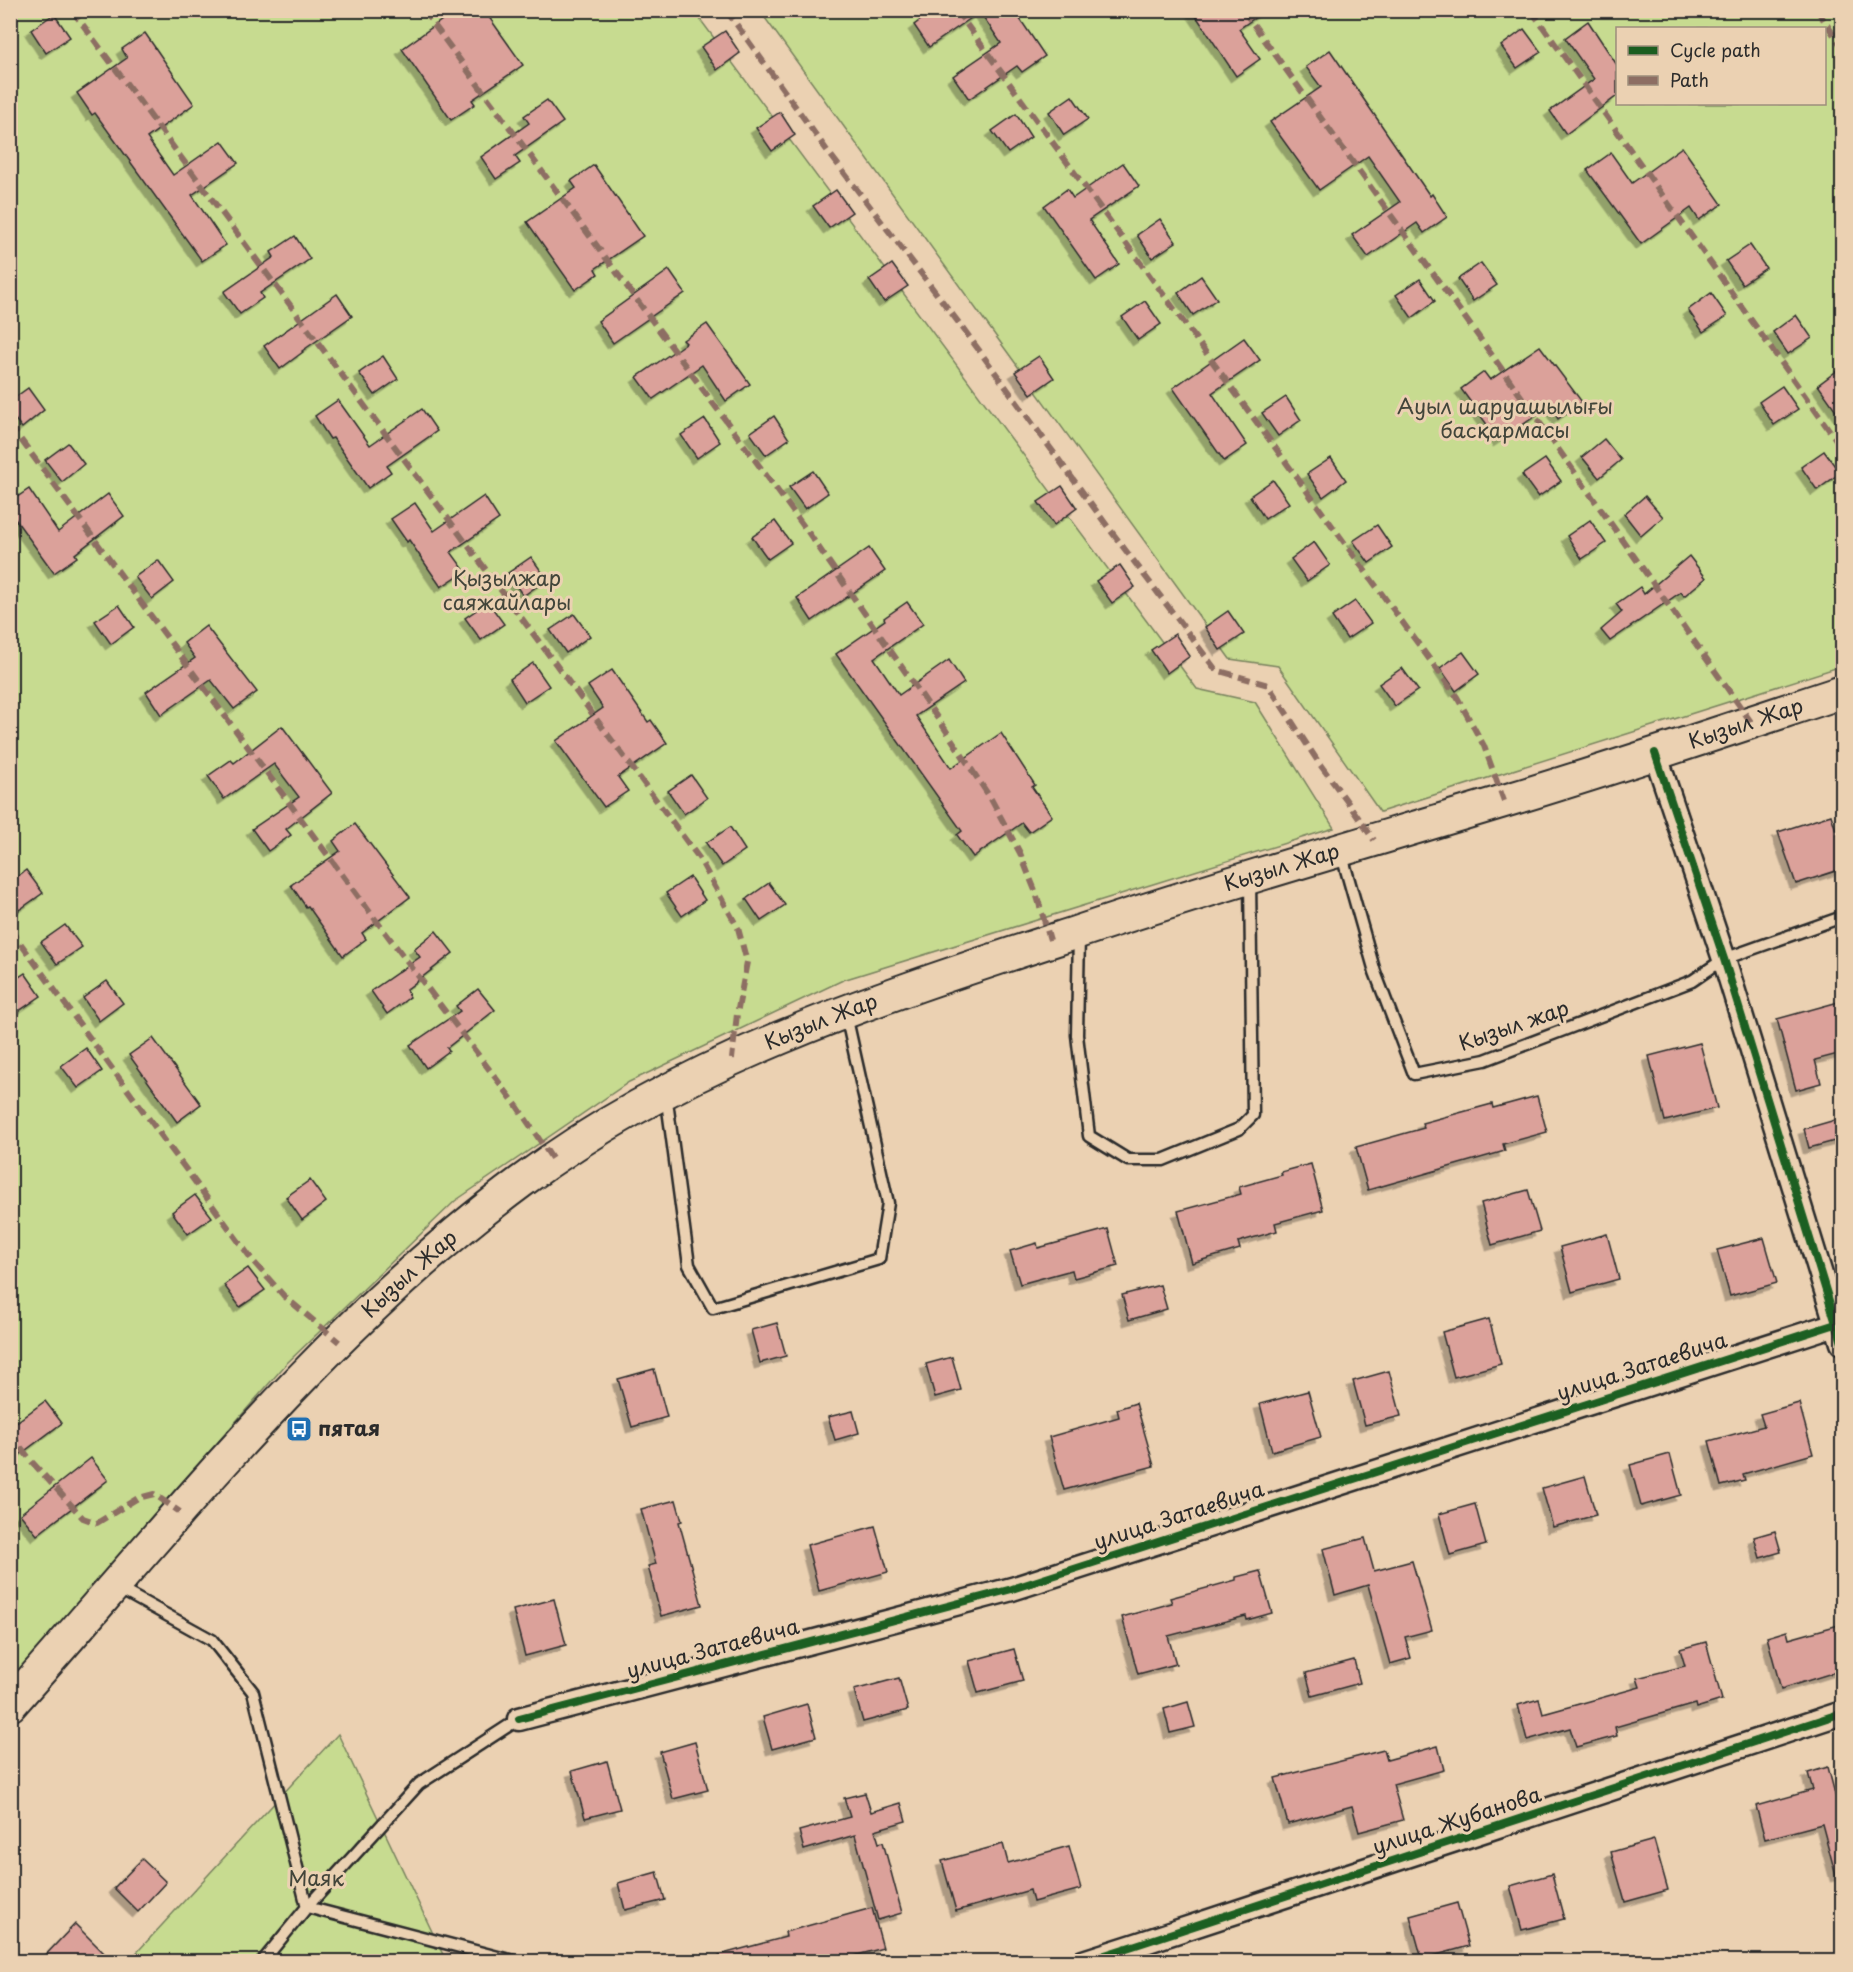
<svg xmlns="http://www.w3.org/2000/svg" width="1853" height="1972" viewBox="0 0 1853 1972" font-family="'Playpen Sans',sans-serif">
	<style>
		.green { fill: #c7db90; stroke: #79835e; stroke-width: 1.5; fill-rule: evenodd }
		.building { fill: #dba19a; stroke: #2b2b2b; stroke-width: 1.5; filter: url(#shadow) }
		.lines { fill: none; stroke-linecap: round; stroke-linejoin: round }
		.lane-casing { stroke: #2b2b2b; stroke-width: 15 }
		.street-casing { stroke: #2b2b2b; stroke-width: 27 }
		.secondary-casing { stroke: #2b2b2b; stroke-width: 36 }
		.lane { stroke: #ebd1b2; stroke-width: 10 }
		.street { stroke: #ebd1b2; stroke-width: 22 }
		.secondary { stroke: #ebd1b2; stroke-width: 32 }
		.quiet { stroke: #8d6e63; stroke-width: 6; stroke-dasharray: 12 6; stroke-linecap: butt }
		.cycleway-casing { stroke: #ebd1b2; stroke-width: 11 }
		.cycleway { stroke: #1b5e20; stroke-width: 8 }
		.labels { text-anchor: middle; stroke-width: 6; stroke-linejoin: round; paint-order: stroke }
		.park-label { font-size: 21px; fill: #42453a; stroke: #ebd1b2 }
		.street-label { font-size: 21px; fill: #2b2b2b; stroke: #ebd1b2 }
		.poi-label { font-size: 21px; font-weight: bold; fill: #2b2b2b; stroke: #ebd1b2; text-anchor: start }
	</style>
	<defs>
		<filter id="shadow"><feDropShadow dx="-5.5" dy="5.5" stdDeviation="0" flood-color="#0004"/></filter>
	</defs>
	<rect width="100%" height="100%" fill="#ebd1b2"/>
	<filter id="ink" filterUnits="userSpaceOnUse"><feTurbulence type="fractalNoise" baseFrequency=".0167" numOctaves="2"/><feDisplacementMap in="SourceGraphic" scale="12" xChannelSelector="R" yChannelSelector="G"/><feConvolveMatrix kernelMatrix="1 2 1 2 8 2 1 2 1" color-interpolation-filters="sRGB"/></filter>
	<g filter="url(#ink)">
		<g class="green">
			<polygon points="11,11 694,11 1197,689 1255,702 1334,828 843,980 629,1082 455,1201 287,1363 11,1679"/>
			<path d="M760,11h1082v655l-462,146 -102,-146 -48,-7zM1618,28h206v76h-206z"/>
			<polygon points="338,1734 446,1961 128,1962"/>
		</g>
		<g class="building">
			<polygon points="456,10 484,10 523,65 472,100 475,104 451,120 402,49"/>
			<polygon points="934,10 1014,10 1045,56 1022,72 1017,66 969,99 953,76 1001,43 980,12 929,47 914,25"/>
			<polygon points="1192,10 1266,10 1239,29 1260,59 1236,76"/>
			<polygon points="54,14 70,37 46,53 31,30"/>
			<polygon points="1588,21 1617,65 1617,96 1566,134 1550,111 1594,79 1565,38"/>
			<polygon points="1524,29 1541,52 1517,68 1501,46"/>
			<polygon points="725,31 740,53 717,70 701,47"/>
			<polygon points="145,33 194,104 147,138 173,175 222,141 238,163 192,195 226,245 202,261 95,113 92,115 77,93 127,58 122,49"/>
			<polygon points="1330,50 1430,196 1432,194 1447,217 1424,233 1417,223 1368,257 1352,235 1400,202 1368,156 1319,190 1270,122 1321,87 1306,67"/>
			<polygon points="1072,96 1088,119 1064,135 1049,112"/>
			<polygon points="547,100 563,122 515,156 520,163 496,179 481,157 529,123 524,116"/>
			<polygon points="780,112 795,135 772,151 756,128"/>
			<polygon points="1016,114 1031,137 1008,153 992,131"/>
			<polygon points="1682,147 1722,204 1699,220 1691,208 1641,244 1587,170 1611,153 1632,183"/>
			<polygon points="1123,163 1139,186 1089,220 1119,264 1096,280 1044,206 1067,189 1073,198"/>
			<polygon points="594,165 643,236 595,269 598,274 575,290 527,222 576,188 571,181"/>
			<polygon points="836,190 852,212 829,228 813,206"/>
			<polygon points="1160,219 1176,242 1152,258 1137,235"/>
			<polygon points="295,236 310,259 260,293 263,298 240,314 224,292 274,257 271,252"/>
			<polygon points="1750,245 1766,268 1742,284 1726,261"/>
			<polygon points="1481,263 1497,285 1473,301 1458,279"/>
			<polygon points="892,264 908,286 884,302 869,280"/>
			<polygon points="669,270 685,293 613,343 598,321"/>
			<polygon points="1201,276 1217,299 1193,315 1178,293"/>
			<polygon points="1420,279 1435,301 1412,318 1396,295"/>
			<polygon points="1711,293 1727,316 1703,332 1688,310"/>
			<polygon points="337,294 352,316 302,351 303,352 280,369 264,346"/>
			<polygon points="1145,301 1161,324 1138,340 1122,317"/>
			<polygon points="1796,315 1812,338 1788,354 1773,332"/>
			<polygon points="707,324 750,384 726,401 702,365 653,399 637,377 686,343 683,340"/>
			<polygon points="1244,338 1260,360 1212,393 1247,445 1224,461 1173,388"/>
			<polygon points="1540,346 1582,402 1558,419 1550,406 1499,441 1461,389 1484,372 1490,380"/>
			<polygon points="383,356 398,379 375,395 359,373"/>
			<polygon points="1039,356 1054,378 1031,394 1015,372"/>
			<polygon points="1842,367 1842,419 1818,385"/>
			<polygon points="1782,386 1798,409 1774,425 1759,402"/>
			<polygon points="28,388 44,410 22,428 10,413 10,401"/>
			<polygon points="1286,397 1301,420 1278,436 1262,413"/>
			<polygon points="338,400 370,445 422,409 437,431 387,466 391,472 368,488 333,438 330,439 315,416"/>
			<polygon points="774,416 789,439 766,455 750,433"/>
			<polygon points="705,419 720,442 697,458 681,435"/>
			<polygon points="1604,439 1621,460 1599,478 1582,457"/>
			<polygon points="68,443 84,464 62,482 45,460"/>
			<polygon points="1824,451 1840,473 1817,490 1801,467"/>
			<polygon points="1331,458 1346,480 1323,497 1307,474"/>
			<polygon points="1545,459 1561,481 1538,497 1522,475"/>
			<polygon points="813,471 828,493 805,509 789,487"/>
			<polygon points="1273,480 1289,503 1265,519 1250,496"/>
			<polygon points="1062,486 1077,508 1054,525 1038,502"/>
			<polygon points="29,489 58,532 108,494 124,516 75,554 77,557 54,573 10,512 10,502"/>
			<polygon points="484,496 499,519 451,552 465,571 441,587 409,540 407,542 391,519 415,503 434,531"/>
			<polygon points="1645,496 1663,517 1641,536 1624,514"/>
			<polygon points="1590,520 1606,543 1582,559 1567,536"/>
			<polygon points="775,521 791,543 768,559 752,537"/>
			<polygon points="1377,525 1392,547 1369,563 1353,541"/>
			<polygon points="1314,542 1330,565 1307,581 1291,559"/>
			<polygon points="869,548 885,571 812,621 797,598"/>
			<polygon points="1689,556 1706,578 1684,596 1681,592 1610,641 1601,630 1622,612 1616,604 1640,587 1644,594"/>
			<polygon points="531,557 547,579 523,596 508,573"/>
			<polygon points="158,560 174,582 152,599 135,577"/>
			<polygon points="1120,565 1135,587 1112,603 1096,581"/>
			<polygon points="1355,601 1371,623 1347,639 1332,617"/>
			<polygon points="488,602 504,624 481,640 465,618"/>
			<polygon points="907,602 923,624 874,658 899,695 949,660 964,683 916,716 951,768 1001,733 1035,785 1032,787 1052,816 1029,832 1022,823 973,857 957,835 962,831 836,654 885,620 884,618"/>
			<polygon points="119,605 134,627 111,644 95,621"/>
			<polygon points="1228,611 1244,634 1220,650 1205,627"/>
			<polygon points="574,614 590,636 566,653 550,630"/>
			<polygon points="206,626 257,692 234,709 211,680 161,715 146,692 195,658 184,643"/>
			<polygon points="1175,634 1190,656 1167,673 1151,650"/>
			<polygon points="1463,652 1479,674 1456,691 1440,668"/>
			<polygon points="533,663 549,686 525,702 510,679"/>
			<polygon points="1402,668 1418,690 1395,706 1379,684"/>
			<polygon points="612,670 648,722 651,720 667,743 618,777 628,791 604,807 556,741 603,708 588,686"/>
			<polygon points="282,726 332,793 286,829 291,835 268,851 252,829 299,797 274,764 224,799 208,776 231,760 234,763"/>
			<polygon points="691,775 707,798 684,814 668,791"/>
			<polygon points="1831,815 1842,848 1842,869 1796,884 1778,832"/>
			<polygon points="355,824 410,897 362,933 366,939 343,956 308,906 306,907 291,885 340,851 333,841"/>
			<polygon points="730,827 745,850 722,866 706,843"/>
			<polygon points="26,870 43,893 19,910 10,899 10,882"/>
			<polygon points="690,877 705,900 682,916 666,893"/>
			<polygon points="769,883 785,905 761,921 746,899"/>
			<polygon points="65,925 82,947 57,964 41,942"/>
			<polygon points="436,931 453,953 406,990 410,997 387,1014 371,991 420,957 414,949"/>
			<polygon points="25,973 41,996 10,1017 10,983"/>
			<polygon points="107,981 123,1003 99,1021 83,998"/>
			<polygon points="478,989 495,1010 447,1048 449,1051 426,1068 410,1045 460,1011 456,1006"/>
			<polygon points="1842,1001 1842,1053 1815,1060 1821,1083 1796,1090 1777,1019"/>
			<polygon points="153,1038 201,1104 177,1122 129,1055"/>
			<polygon points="1700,1043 1717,1108 1665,1121 1649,1056"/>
			<polygon points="86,1048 102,1071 78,1088 61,1066"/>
			<polygon points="1537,1096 1547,1132 1503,1144 1505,1151 1368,1190 1356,1147 1424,1128 1422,1123 1492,1104 1493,1108"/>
			<polygon points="1842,1118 1842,1139 1809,1148 1804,1129"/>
			<polygon points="1311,1164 1323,1210 1275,1223 1277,1231 1238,1242 1240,1249 1192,1263 1178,1211 1241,1194 1239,1187 1282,1175 1281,1172"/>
			<polygon points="310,1180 326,1202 302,1220 286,1197"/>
			<polygon points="1528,1190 1540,1231 1492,1245 1481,1203"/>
			<polygon points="195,1195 212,1217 188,1234 172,1212"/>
			<polygon points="1108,1229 1118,1266 1074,1278 1072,1270 1020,1284 1010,1251 1037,1243 1038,1248"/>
			<polygon points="1607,1234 1619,1279 1572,1292 1560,1247"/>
			<polygon points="1764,1238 1777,1283 1730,1296 1717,1250"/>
			<polygon points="248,1268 265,1290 240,1307 224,1285"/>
			<polygon points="1160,1285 1167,1309 1129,1320 1122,1295"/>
			<polygon points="1489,1319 1501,1364 1454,1377 1442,1332"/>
			<polygon points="777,1323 786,1356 760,1363 751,1330"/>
			<polygon points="952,1357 961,1390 935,1397 926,1364"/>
			<polygon points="654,1369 667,1417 632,1427 618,1379"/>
			<polygon points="1389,1371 1401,1416 1365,1425 1353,1381"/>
			<polygon points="1308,1391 1321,1437 1272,1451 1260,1404"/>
			<polygon points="45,1401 62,1423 10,1462 10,1427"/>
			<polygon points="1136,1403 1154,1466 1064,1490 1049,1437 1119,1417 1117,1409"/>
			<polygon points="1799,1403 1813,1454 1743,1474 1745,1480 1721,1486 1709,1441 1764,1426 1760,1414"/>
			<polygon points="853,1411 859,1433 835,1440 828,1417"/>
			<polygon points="1670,1454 1681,1495 1641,1506 1630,1465"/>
			<polygon points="91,1458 108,1480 37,1535 20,1514"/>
			<polygon points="1585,1476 1596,1515 1553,1527 1542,1488"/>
			<polygon points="676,1500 682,1521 679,1522 702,1605 661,1616 648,1566 656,1564 641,1509"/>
			<polygon points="1475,1504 1486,1545 1450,1555 1439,1514"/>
			<polygon points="875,1526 888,1572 819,1591 807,1545"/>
			<polygon points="1775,1531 1781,1552 1760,1558 1754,1537"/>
			<polygon points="1365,1538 1374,1571 1412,1561 1432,1630 1405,1637 1411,1658 1390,1664 1368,1585 1335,1595 1323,1549"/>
			<polygon points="1260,1571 1272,1613 1247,1620 1246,1616 1168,1636 1176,1664 1138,1674 1122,1617 1172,1603 1170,1598 1236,1580 1236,1577"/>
			<polygon points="554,1599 566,1645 525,1656 513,1610"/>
			<polygon points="1842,1624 1842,1670 1781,1689 1767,1637 1787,1631 1789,1639"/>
			<polygon points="1706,1642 1722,1700 1696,1708 1695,1704 1615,1727 1617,1736 1576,1747 1570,1728 1527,1740 1518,1705 1539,1699 1543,1714 1640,1687 1637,1678 1685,1666 1680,1649"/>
			<polygon points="1014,1649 1023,1681 978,1693 969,1661"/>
			<polygon points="1354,1660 1360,1683 1312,1696 1306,1673"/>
			<polygon points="899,1678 908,1710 863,1722 854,1690"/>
			<polygon points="1188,1702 1195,1727 1170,1733 1164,1709"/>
			<polygon points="807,1704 816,1737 772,1749 763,1717"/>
			<polygon points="695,1742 708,1790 673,1799 660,1752"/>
			<polygon points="1438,1746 1444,1770 1393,1784 1403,1820 1359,1832 1352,1806 1288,1824 1275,1778 1384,1750 1387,1760"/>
			<polygon points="607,1761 620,1809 585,1818 572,1771"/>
			<polygon points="1828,1767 1842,1821 1842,1875 1836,1876 1822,1824 1765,1839 1756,1806 1813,1790 1808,1773"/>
			<polygon points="865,1793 871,1812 901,1803 906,1821 875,1830 879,1843 883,1842 902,1913 878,1920 855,1835 804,1850 799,1831 850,1817 844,1798"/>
			<polygon points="1654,1840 1668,1890 1625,1902 1611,1852"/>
			<polygon points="1003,1844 1008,1863 1069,1846 1081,1889 1033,1902 1030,1890 956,1911 942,1861"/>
			<polygon points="142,1859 166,1882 138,1912 114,1888"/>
			<polygon points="657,1872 665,1900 625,1910 618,1883"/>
			<polygon points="1552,1874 1564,1919 1522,1930 1510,1886"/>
			<polygon points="1457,1903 1469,1946 1422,1959 1410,1916"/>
			<polygon points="872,1908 883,1948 832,1962 719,1962 719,1955 786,1937 785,1932"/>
			<polygon points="75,1924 113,1962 39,1962"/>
		</g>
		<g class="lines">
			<g class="lane-casing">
				<g id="lane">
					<polyline points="1341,852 1375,972 1414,1074 1485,1060 1692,981 1724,959 1842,917"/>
					<polyline points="1079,935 1077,1035 1089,1136 1128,1160 1163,1160 1239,1129 1253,1115 1250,880"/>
					<polyline points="666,1094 689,1265 713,1308 879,1259 888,1203 846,1015"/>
					<polyline points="116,1587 212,1640 253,1692 307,1907 262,1962"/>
					<polyline points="517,1962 307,1907 419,1784 519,1719"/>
				</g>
			</g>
			<g class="street-casing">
				<g id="street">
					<polyline points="1655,753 1724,959 1842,1343"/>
					<polyline points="519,1719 1012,1589 1842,1322"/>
					<polyline points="1083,1962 1136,1945 1842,1713"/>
				</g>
			</g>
			<g class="secondary-casing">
				<g id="secondary">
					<path id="s1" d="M10,1705c160,-180 317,-380 512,-524 166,-124 364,-186 559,-250 143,-48 288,-89 433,-133 110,-33 219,-70 328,-106"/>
				</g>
			</g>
			<use href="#lane" class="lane"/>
			<use href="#street" class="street"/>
			<use href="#secondary" class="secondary"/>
			<g class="quiet">
				<polyline points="72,10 699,858 738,928 747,962 737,1014 732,1059"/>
				<polyline points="423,10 808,532 945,729 991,799 1020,853 1036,893 1050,940"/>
				<polyline points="726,10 826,149 962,327 1108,527 1216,670 1268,685 1319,763 1346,800 1374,840"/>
				<polyline points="956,10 1457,697 1484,746 1504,801"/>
				<polyline points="1243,10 1494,358 1751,722"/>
				<polyline points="1531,10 1842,448"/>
				<polyline points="1817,10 1842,47"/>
				<polyline points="10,425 372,915 517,1106 553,1160"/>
				<polyline points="10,929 253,1261 284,1296 339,1342"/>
				<polyline points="10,1433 32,1462 83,1518 97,1523 138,1498 154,1494 180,1512"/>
			</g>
			<g class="cycleway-casing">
				<g id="cycleway">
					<polyline points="1655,753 1724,959 1842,1343"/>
					<polyline points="519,1719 1012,1589 1842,1322"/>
					<polyline points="1083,1962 1136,1945 1842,1713"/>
				</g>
			</g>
			<use href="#cycleway" class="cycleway"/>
		</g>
	</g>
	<defs>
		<g id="bus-square" transform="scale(1.35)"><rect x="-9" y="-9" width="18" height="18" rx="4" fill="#1f6fb2" stroke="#ebd1b2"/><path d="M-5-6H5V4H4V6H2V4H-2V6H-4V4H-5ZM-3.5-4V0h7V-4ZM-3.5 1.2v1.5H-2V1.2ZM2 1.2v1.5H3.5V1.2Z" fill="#fff"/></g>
	</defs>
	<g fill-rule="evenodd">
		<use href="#bus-square" x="299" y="1429"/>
	</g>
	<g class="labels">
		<g class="park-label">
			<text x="1505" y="414">Ауыл шаруашылығы<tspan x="1505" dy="24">басқармасы</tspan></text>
			<text x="507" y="586">Қызылжар<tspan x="507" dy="24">саяжайлары</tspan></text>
			<text x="316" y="1886">Маяк</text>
		</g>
		<g class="street-label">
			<text dy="7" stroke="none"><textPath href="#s1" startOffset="2046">Кызыл Жар</textPath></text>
			<text dy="7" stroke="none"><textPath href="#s1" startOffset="1560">Кызыл Жар</textPath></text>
			<text dy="7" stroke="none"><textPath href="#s1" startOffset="1074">Кызыл Жар</textPath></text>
			<text transform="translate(1514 1026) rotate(-19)" y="7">Кызыл жар</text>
			<text dy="7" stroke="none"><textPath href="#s1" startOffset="588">Кызыл Жар</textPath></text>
			<text transform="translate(1642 1367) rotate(-18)" y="7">улица Затаевича</text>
			<text transform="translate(1179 1516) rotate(-18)" y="7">улица Затаевича</text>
			<text transform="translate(713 1649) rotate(-15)" y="7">улица Затаевича</text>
			<text transform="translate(1457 1821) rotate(-18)" y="7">улица Жубанова</text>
		</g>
		<g class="poi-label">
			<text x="318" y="1436">пятая</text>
		</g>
	</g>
	<rect width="1853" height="1972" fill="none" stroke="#ebd1b2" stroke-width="36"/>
	<rect x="18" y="18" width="1817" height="1936" fill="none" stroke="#2b2b2b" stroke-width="2" filter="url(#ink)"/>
	<rect x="1616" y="27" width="210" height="78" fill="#ebd1b2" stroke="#9e8f7c" stroke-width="1.5"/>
	<rect x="1628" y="46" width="30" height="9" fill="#1b5e20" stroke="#9e8f7c" stroke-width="1.5"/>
	<text x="1670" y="57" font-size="18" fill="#2b2b2b">Cycle path</text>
	<rect x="1628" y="76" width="30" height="9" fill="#8d6e63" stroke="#9e8f7c" stroke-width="1.5"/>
	<text x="1670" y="87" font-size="18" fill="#2b2b2b">Path</text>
</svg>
